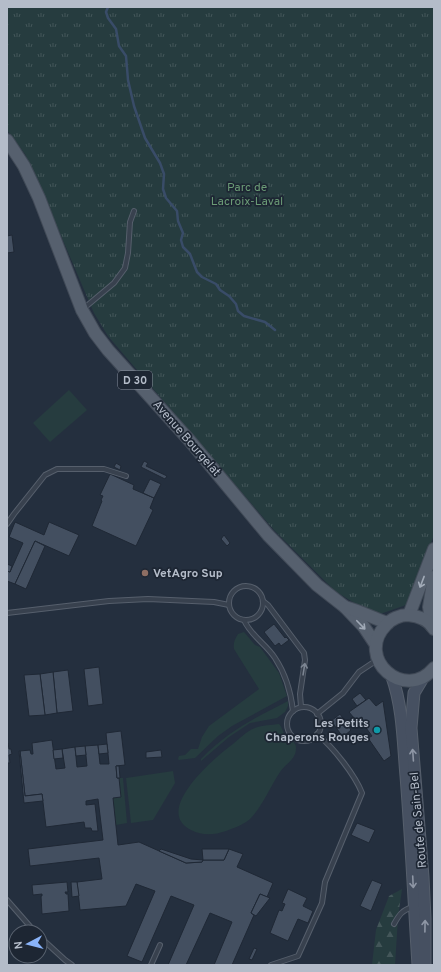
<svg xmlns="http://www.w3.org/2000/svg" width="441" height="972" viewBox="0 0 441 972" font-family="Overpass,sans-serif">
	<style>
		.grass { fill: #263c3f }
		.forest { fill: url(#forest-firs) }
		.park { fill: url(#park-tufts) }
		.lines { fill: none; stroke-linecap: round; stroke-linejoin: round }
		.stream { stroke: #394c68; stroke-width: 2.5 }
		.building { fill: #434f60; stroke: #1f2835 }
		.lane-casing { stroke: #565f6c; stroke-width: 6 }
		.secondary-casing { stroke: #565f6c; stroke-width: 13 }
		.primary-casing { stroke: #414a57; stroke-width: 14 }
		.lane { stroke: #38414e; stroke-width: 4 }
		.secondary { stroke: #465061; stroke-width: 11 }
		.primary { stroke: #56606e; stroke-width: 12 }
		.oneway { stroke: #a1aab7 }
		.oneway2 { stroke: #7c8592 }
		.oneway3 { stroke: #8e96a5 }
		.education-dot { fill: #8d6e63; stroke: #1d2633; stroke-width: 1.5 }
		.culture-dot { fill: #0f9aa8; stroke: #1d2633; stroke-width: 1.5 }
		.labels { text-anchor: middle; stroke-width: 3.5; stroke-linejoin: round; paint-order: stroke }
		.shield { fill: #1d2633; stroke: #878f9c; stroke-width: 1 }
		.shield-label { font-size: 11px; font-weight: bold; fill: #b4bcc9 }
		.park-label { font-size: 12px; fill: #6b9b76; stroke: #1d2633 }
		.street-label { font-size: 12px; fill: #b4bcc9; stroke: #1d2633 }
		.poi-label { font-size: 12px; font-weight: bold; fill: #b4bcc9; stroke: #1d2633; text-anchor: start }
	</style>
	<defs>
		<pattern id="forest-firs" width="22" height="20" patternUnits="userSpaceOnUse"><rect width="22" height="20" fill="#263c3f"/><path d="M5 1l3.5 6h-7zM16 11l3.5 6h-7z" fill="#435659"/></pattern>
		<pattern id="park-tufts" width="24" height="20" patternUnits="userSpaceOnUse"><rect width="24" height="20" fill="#263c3f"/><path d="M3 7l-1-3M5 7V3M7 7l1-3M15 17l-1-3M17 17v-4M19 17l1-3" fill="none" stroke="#435659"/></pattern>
	</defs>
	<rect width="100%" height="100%" fill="#242f3e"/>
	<g class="grass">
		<polygon points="69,390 87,410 50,442 33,423"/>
		<path d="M244,632l11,13 5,2 19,26 8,23 -55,30 -14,10 -23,22 -16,2 -1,-1 1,-3 6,-1 6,-6h7l4,-12 7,-11 50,-37 -25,-40c-1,-6 1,-10 4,-15z"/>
		<path d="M288,701v5l-3,6 -8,6 -27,5 -21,14 -28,24v-2c27,-28 52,-40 87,-58z"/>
		<path d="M279,724c4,4 4,10 7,13 4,4 10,4 10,11 0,12 -10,15 -16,24 -10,15 -17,33 -29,46 -6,6 -17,10 -25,13 -12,4 -23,5 -35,-1 -39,-19 24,-73 42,-86 6,-5 14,-13 22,-16 7,-3 17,-3 24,-4z"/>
		<polygon points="173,771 175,783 153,820 131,823 126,778"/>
		<polygon points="119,778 123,778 127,823 116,825 113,798"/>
	</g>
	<polygon class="forest" points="402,889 398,917 395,965 372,965 376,930 389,896"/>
	<polygon class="park" points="7,7 434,7 434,535 419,575 406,605 380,614 364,609 335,591 274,530 108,336 94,313 33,170 25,154 7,130"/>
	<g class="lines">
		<polyline class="stream" points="108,7 106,12 108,18 116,29 119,46 126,56 128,80 134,106 145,138 160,163 164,174 163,189 166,198 177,211 178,221 183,233 181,240 183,247 190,254 197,272 202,277 216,284 220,290 229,296 236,304 238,311 244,316 265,322 275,330"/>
	</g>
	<g class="building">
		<polygon points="12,235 14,252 7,253 7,236"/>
		<polygon points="144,461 148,463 146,466 167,476 165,479 141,467"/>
		<polygon points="116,463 121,466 120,470 114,467"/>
		<polygon points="110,474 134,485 133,489 154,498 150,508 153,510 136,546 92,526 102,501 101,500 103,496 100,495"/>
		<polygon points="150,479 161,484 154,498 143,493"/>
		<polygon points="15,522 44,535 49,522 79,535 69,556 35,541 15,584 7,581 7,571 10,572 23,543 9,537"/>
		<polygon points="224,535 230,543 227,546 221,539"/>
		<polygon points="35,541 45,546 26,589 15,584"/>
		<polygon points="7,564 12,566 10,572 7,571"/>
		<polygon points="274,624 285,638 286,637 289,640 281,646 279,643 275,646 264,632"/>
		<polygon points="99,667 103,704 88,706 84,669"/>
		<polygon points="68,670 73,711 57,713 53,672"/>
		<polygon points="53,672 57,713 45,715 40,674"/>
		<polygon points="40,674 45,715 29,716 24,675"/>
		<polygon points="360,693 366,700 357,706 352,699"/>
		<polygon points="369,698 376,706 383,701 391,756 384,761 368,738 372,736 361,721 358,723 349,712"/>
		<polygon points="340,714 351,730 343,737 331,721"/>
		<polygon points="121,731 125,765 116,766 117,778 119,778 121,797 113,798 118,845 139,842 186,863 202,862 203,860 224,860 229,849 243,854 237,867 273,883 267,897 260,894 251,913 254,915 232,965 214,965 232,922 210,913 186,965 168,965 194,905 171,896 142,962 127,956 155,891 136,884 126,906 80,910 77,882 102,879 99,858 30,866 28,849 103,840 98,799 86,801 86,805 95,804 98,831 92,831 91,828 85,828 84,822 46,827 42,794 25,796 20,751 30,750 31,754 33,754 32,743 52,740 56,769 65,768 62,749 75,747 77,767 87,766 85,746 98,745 100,764 109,764 106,733"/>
		<polygon points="7,743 8,743 9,749 11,749 12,754 9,755 10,763 7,763"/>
		<polygon points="107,744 108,753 99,754 98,745"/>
		<polygon points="85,746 86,755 76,756 75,747"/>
		<polygon points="62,749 63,758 54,759 53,750"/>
		<polygon points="161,750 162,757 146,758 146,752"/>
		<polygon points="19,751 20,751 25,796 42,794 43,801 24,803"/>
		<polygon points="116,766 119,766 120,778 117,778"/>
		<polygon points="357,823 375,830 369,843 351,835"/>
		<polygon points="161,849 191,859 203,860 202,862 186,863 159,851"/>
		<polygon points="202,849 229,849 224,860 203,860"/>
		<polygon points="372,880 382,884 371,911 360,906"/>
		<polygon points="67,882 68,892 65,892 66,894 68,894 69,911 42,914 41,896 42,896 42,894 33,895 32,885"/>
		<polygon points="71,882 77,882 79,896 72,897"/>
		<polygon points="288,889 307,898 303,906 313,911 308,923 298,919 288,941 270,933 279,910 282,911 285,904 282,903"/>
		<polygon points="260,894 270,898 256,916 251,913"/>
		<polygon points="12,939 16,944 16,947 14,948 9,942"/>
		<polygon points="254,948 257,949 252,960 249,959"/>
	</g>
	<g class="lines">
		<g class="lane-casing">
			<g id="lane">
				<polyline points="83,309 114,283 125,268 128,253 130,222 134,211"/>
				<polyline points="7,524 14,514 45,475 57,469 104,469 126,476"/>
				<circle cx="246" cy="603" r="17"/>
				<polyline points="263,601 268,605 304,653 305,660 300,694 301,707"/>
				<polyline points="7,613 109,601 148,599 214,602 229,605"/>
				<path d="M244,620c6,15 22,24 31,38 10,15 16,35 18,53"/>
				<circle cx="304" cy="724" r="17"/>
				<polyline points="317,714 343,693 359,672 377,660"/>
				<polyline points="7,900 35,932"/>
				<path d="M394,924c5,-9 8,-14 19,-17"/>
				<polyline points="40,937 65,960 72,965"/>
				<polyline points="151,965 160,945"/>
				<path d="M271,965l27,-9 24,-53 3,-21 37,-89c-7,-18 -29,-46 -45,-59"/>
			</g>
		</g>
		<g class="secondary-casing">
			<g id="secondary">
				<path d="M392,677c11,31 11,66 14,99 5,63 8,126 12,189"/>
				<polyline points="423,678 414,693 411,728 423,877 425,918 425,965"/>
			</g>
		</g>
		<g class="primary-casing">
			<g id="primary">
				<polyline points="7,140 24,166 39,198 82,310 95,333 108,350 190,441 268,535 317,585 345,607 364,627 376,645"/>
				<path d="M345,607c15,4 28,11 43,16"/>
				<polyline points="409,615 434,549"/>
				<polyline points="432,626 429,607 434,577"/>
				<path d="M434,629c-5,-9 -16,-13 -26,-14 -8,0 -17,4 -22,10 -32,33 19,78 48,43"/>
			</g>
		</g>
		<use href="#lane" class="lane"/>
		<use href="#secondary" class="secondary"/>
		<use href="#primary" class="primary"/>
	</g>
	<defs><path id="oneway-shaft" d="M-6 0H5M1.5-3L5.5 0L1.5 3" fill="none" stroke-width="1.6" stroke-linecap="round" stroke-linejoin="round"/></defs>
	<g class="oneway">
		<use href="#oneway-shaft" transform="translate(422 582) rotate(111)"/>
		<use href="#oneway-shaft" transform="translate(361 625) rotate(46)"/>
	</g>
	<use class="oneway2" href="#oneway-shaft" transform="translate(304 669) rotate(-81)"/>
	<g class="oneway3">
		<use href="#oneway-shaft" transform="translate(413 755) rotate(-94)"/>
		<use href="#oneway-shaft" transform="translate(413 882) rotate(87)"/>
		<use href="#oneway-shaft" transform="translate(425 926) rotate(-89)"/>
	</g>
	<circle class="education-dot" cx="145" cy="573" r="4"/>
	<circle class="culture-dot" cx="377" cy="730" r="4"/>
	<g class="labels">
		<rect class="shield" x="118" y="371" width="34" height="18" rx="3"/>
		<g class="shield-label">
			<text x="135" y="384">D 30</text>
		</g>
		<g class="park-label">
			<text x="247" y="191">Parc de<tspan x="247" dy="14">Lacroix-Laval</tspan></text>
		</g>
		<g class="street-label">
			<text transform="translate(187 438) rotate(49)" y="4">Avenue Bourgelat</text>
			<text transform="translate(418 820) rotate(-95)" y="4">Route de Sain-Bel</text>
		</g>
		<g class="poi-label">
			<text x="153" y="577">VetAgro Sup</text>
			<text x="369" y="727" text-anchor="end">Les Petits<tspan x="369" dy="14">Chaperons Rouges</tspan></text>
		</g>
	</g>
	<rect width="441" height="972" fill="none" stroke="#b4bcc9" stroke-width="16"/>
	<g transform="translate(28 944) rotate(263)"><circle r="19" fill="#1d2633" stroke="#59626f"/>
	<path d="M0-3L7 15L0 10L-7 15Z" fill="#89b3f9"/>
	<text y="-6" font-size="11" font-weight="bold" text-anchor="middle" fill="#b4bcc9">N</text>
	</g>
</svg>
